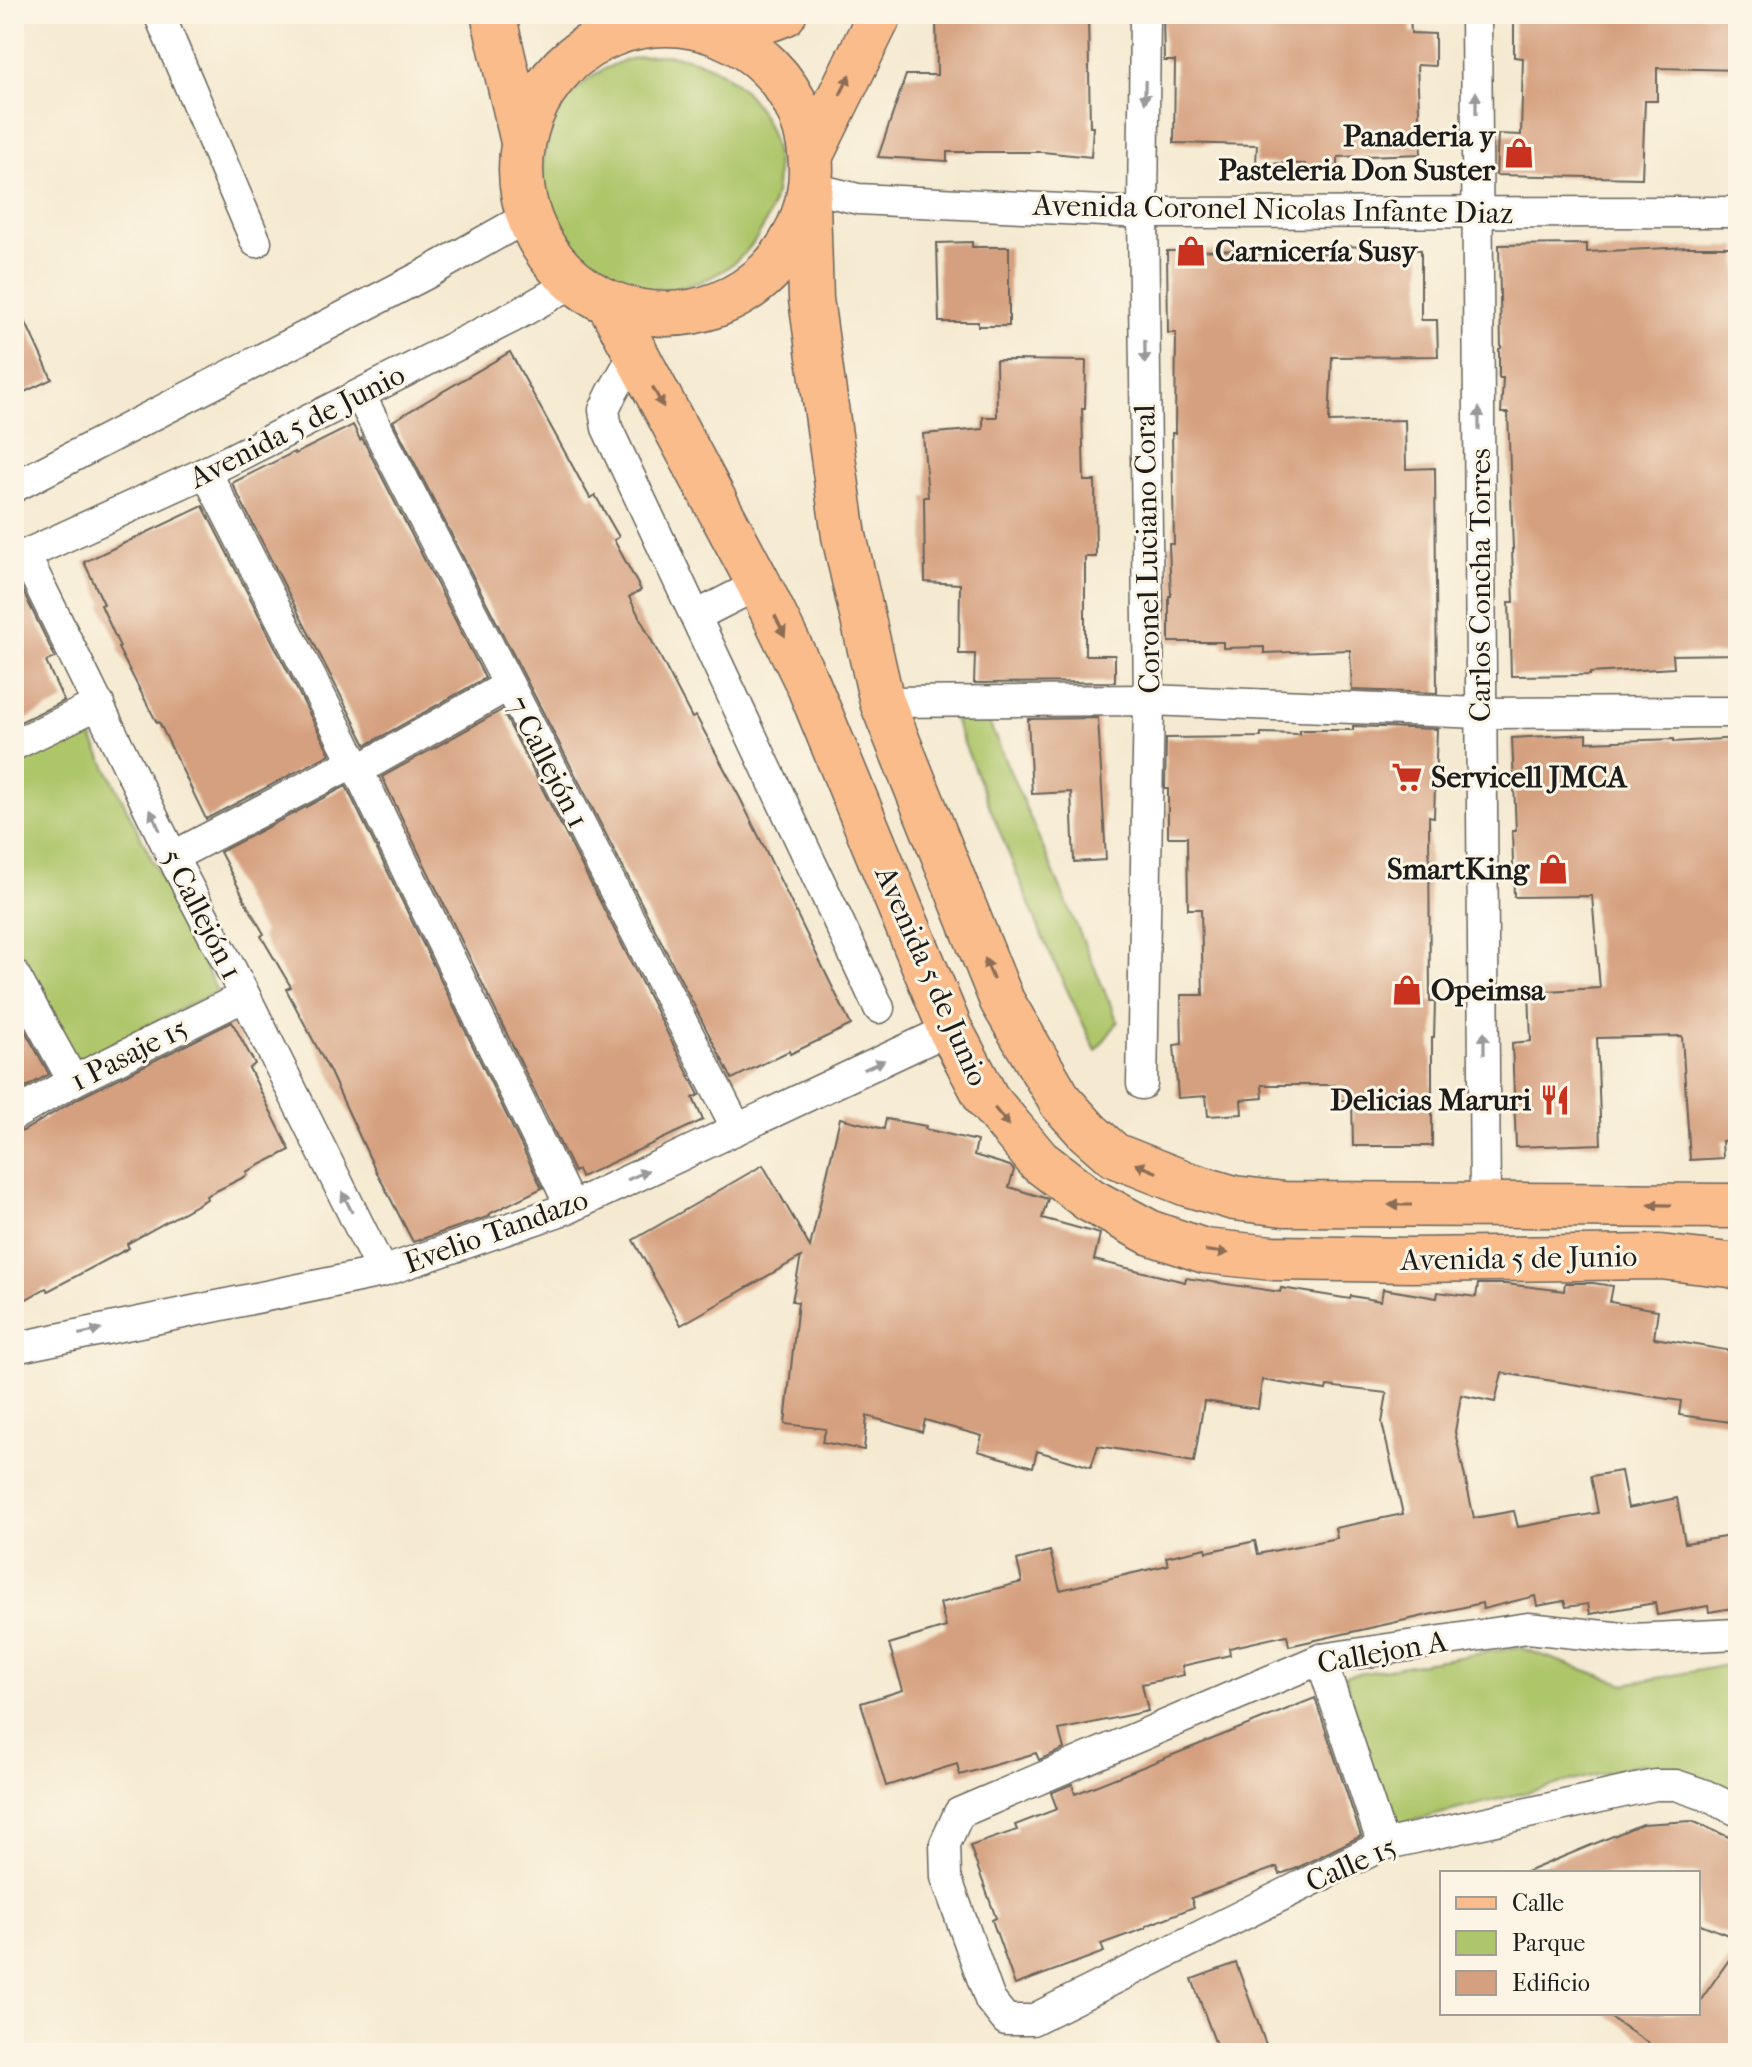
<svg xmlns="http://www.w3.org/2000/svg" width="1752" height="2067" viewBox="0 0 1752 2067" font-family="'IM FELL French Canon',serif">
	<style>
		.green { fill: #aec66b; stroke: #657144; stroke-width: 2 }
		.building { fill: #d5a07f }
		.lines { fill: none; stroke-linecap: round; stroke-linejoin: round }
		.minor-casing { stroke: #68645b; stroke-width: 33 }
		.primary-casing { stroke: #68645b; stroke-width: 47 }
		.minor { stroke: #fff; stroke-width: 30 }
		.primary { stroke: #fabc8b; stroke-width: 44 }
		.oneway { fill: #8b6c54 }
		.oneway2 { fill: #999 }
		.labels { text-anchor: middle; stroke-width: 6; stroke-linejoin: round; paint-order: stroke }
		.poi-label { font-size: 30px; font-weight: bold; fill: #1c1c1c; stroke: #fcf5e5; text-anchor: end }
		.street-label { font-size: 30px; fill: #1c1c1c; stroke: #fcf5e5 }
	</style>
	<rect width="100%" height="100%" fill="#fcf5e5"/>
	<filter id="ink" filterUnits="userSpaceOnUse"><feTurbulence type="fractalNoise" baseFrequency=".0125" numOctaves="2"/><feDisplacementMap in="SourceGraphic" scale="16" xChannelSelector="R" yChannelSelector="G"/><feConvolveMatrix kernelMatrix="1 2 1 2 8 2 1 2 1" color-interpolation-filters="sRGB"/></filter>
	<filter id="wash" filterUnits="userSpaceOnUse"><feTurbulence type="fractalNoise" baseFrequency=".006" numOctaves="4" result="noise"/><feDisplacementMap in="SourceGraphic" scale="32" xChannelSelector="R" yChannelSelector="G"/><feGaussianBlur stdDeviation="1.8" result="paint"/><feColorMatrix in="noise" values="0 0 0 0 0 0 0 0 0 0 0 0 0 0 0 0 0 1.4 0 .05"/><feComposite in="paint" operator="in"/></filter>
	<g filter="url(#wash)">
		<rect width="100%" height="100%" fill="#f5ead1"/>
		<g class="green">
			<circle cx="660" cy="172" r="117"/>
			<polygon points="950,709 988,720 1118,1022 1096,1051 1045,943"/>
			<polygon points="88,730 217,991 67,1066 14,959 14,766"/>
			<polygon points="1518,1647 1625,1684 1738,1663 1738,1799 1645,1763 1387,1827 1345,1676"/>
		</g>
		<g id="blocks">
			<g class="building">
				<polygon points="990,14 1088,14 1090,127 1093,127 1091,157 1043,152 947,152 947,161 878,157 906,75 937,75 936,15"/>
				<polygon points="1163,14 1410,14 1411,33 1435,34 1435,66 1417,65 1421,154 1338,157 1338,170 1305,169 1305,164 1256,163 1257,145 1174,143 1175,61 1164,61"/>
				<polygon points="1514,14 1738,14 1738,70 1657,68 1657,101 1645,101 1642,178 1496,175 1498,134 1521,135 1523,58 1514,57"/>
				<polygon points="972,242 972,247 1009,247 1009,326 978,326 978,322 939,322 937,243"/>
				<polygon points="1587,244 1587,252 1688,247 1738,247 1738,654 1673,655 1674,668 1590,673 1590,675 1511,676 1509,602 1514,602 1512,549 1513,549 1508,413 1501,413 1503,378 1499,378 1499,349 1501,348 1499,245"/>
				<polygon points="1345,246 1421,250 1421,320 1437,320 1438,356 1332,357 1329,422 1405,420 1406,469 1435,468 1437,693 1352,690 1350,650 1264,653 1264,647 1223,648 1223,642 1169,642 1169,596 1171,596 1169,544 1174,544 1172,433 1175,433 1176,333 1168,333 1167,251 1259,250 1259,254 1345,253"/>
				<polygon points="14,297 52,379 14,397"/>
				<polygon points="510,352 590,498 595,495 619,537 614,540 641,590 629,597 692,718 696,716 740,798 851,1025 790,1054 789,1051 732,1079 393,421"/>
				<polygon points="996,360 1086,361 1085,409 1082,409 1084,481 1095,481 1096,557 1085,557 1085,655 1115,655 1115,682 974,683 975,654 959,654 960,584 925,582 924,497 928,497 923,434 983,429 983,417 997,417"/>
				<polygon points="353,425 360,440 362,438 485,678 366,745 232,483 294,452 295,454"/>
				<polygon points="203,506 330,754 206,819 159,722 157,723 118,648 120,647 101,605 104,604 84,562"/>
				<polygon points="16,577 55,657 46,662 64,701 14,725 14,578"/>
				<polygon points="502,710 699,1095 693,1098 703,1120 581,1177 578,1170 574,1172 382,777"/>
				<polygon points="1098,718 1106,860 1074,862 1071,792 1032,794 1028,719"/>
				<polygon points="1353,726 1437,729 1434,817 1429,816 1430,1002 1435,1002 1434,1037 1432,1037 1432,1146 1353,1146 1352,1100 1335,1100 1335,1085 1262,1085 1263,1098 1241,1100 1242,1114 1208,1116 1206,1096 1178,1098 1174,1045 1182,1044 1181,995 1203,995 1201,909 1188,909 1187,837 1168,837 1168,789 1165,789 1166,738 1261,737 1261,733 1299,734 1299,730 1353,730"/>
				<polygon points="1587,734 1587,742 1674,739 1674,742 1738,738 1738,1140 1722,1141 1723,1158 1690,1160 1682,1036 1597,1038 1601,1144 1516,1147 1512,1043 1531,1041 1529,992 1600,988 1592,896 1514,897 1512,831 1516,831 1512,738"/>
				<polygon points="346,786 542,1188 489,1214 490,1216 413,1242 372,1163 329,1070 286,989 291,987 261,936 264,934 242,896 243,896 220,852"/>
				<polygon points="14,1011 49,1074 14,1094"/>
				<polygon points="232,1022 255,1064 249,1068 290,1150 246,1172 248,1175 206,1196 207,1199 127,1244 129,1248 48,1291 46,1288 14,1306 14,1133 23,1131 81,1097"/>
				<polygon points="840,1118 884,1129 886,1119 926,1126 925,1129 977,1141 974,1155 1010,1166 1014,1170 1009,1187 1048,1199 1042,1218 1100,1234 1094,1260 1185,1282 1186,1278 1280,1292 1281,1288 1350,1299 1351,1296 1381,1301 1383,1289 1437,1298 1438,1292 1476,1297 1478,1284 1506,1284 1564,1291 1565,1283 1593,1283 1613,1286 1610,1302 1658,1310 1654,1338 1738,1352 1738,1423 1679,1415 1681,1401 1502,1373 1495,1402 1461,1395 1455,1432 1474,1518 1514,1511 1518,1527 1598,1513 1591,1476 1621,1471 1628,1508 1677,1498 1685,1543 1738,1535 1738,1607 1709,1612 1708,1606 1657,1615 1655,1603 1590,1614 1588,1604 1566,1607 1564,1601 1537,1606 1535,1596 1483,1609 1482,1603 1289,1646 1287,1635 1229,1648 1230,1655 1182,1666 1184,1675 1142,1684 1148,1711 1059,1730 1064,1749 1039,1760 1036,1753 960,1775 957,1764 886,1786 861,1703 903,1690 889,1644 946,1627 940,1603 1022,1582 1017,1560 1050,1551 1060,1590 1168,1565 1166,1557 1206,1548 1207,1552 1255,1541 1258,1554 1337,1538 1335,1528 1403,1514 1382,1423 1387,1393 1327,1386 1326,1390 1262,1380 1258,1409 1204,1401 1194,1462 1098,1446 1091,1467 1037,1451 1033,1467 978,1451 982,1436 925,1420 922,1432 867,1416 864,1450 822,1442 826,1429 785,1424 798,1302 792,1301 801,1257 681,1325 633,1240 763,1165 810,1247"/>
				<polygon points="1315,1698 1361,1836 1295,1869 1280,1874 1277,1867 1191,1898 1194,1907 1146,1926 1146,1928 1101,1944 1104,1952 1015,1985 992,1920 996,1918 970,1846 1017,1830 1015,1825 1057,1809 1051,1793 1072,1784 1075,1794"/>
				<polygon points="1692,1821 1738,1841 1738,1939 1698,1923 1698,1873 1524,1873 1642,1824"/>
				<polygon points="1738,1947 1738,2053 1663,2053 1604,2013 1698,2013 1698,2004"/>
				<polygon points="1236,1963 1250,2001 1269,2053 1219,2053 1192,1979"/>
			</g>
		</g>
	</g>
	<g filter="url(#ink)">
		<use href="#blocks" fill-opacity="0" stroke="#68645b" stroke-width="2"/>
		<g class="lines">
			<g class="minor-casing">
				<g id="minor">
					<polyline points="159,14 256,242"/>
					<polyline points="1476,14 1485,1205"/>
					<polyline points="809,187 858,199 1143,213 1738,212"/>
					<polyline points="635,353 612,393 604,410 607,428 879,1008"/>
					<polyline points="360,395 737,1129"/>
					<polyline points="206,472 358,770 571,1207"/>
					<polyline points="14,487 424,275 529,216"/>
					<polyline points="25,555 177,866 245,996 382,1272"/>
					<polyline points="14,560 206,472 513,317 574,282"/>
					<polyline points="696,616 759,584"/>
					<polyline points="882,702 1149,700 1481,713 1738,712"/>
					<polyline points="14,745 99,704"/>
					<polyline points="358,770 509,685"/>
					<polyline points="172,857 354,762"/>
					<polyline points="14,974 73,1081"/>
					<polyline points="1142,1084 1149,700 1143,213 1145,14"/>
					<polyline points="14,1115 73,1081 245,996"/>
					<polyline points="14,1348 382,1272 571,1207 950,1029"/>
					<polyline points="1738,1634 1632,1639 1528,1628 1321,1659 959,1813 945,1844 946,1877 990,2000 1006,2020 1032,2020 1383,1845 1655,1785 1676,1785 1705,1795 1738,1811"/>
					<polyline points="1321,1659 1383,1845"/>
				</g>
			</g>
			<g class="primary-casing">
				<g id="primary">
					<polyline points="493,14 523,142"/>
					<circle cx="666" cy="169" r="145"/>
					<path d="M708,29c29,-1 49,-4 76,-15"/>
					<polyline points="811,155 880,14"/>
					<polyline points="808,204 811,299 844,536 882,702 1002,1001 1061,1102 1088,1132 1114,1155 1187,1184 1234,1198 1284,1204 1738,1206"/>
					<polyline points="609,303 759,584 808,684 950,1029 987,1099 1039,1161 1090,1200 1151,1233 1205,1251 1272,1258 1412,1260 1660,1257 1730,1265 1738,1267"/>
				</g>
			</g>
			<use href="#minor" class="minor"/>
			<use href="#primary" class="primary"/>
		</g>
		<defs><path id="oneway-solid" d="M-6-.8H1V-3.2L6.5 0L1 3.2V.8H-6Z" transform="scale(2)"/></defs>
		<g class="oneway">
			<use href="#oneway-solid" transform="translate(845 85) rotate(-64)"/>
			<use href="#oneway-solid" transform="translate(658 397) rotate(62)"/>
			<use href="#oneway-solid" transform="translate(780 626) rotate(64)"/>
			<use href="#oneway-solid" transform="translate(989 969) rotate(-112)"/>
			<use href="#oneway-solid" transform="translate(1002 1117) rotate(50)"/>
			<use href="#oneway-solid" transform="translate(1146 1168) rotate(-158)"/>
			<use href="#oneway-solid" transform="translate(1400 1205) rotate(-180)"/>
			<use href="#oneway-solid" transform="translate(1660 1205) rotate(-179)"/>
			<use href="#oneway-solid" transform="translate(1217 1252) rotate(7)"/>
		</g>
		<g class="oneway2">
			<use href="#oneway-solid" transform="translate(1145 92) rotate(91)"/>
			<use href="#oneway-solid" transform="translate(1476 103) rotate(-90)"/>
			<use href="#oneway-solid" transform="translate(1145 352) rotate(89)"/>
			<use href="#oneway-solid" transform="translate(1479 419) rotate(-90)"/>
			<use href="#oneway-solid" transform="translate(155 820) rotate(-115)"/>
			<use href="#oneway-solid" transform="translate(1484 1043) rotate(-90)"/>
			<use href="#oneway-solid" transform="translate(874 1065) rotate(-25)"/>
			<use href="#oneway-solid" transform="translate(638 1175) rotate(-25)"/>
			<use href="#oneway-solid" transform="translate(347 1202) rotate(-116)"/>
			<use href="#oneway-solid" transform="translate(90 1332) rotate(-12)"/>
		</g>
	</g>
	<defs>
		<g id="shop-bare" transform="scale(2.4)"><path d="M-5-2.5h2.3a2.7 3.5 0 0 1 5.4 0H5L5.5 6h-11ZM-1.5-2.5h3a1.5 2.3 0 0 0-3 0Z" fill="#c8321e" stroke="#fcf5e5" stroke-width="2.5" paint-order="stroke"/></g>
		<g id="supermarket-bare" transform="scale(2.4)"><path d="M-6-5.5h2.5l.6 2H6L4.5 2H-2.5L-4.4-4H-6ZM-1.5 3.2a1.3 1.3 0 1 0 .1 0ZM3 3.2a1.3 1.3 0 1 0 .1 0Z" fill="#c8321e" stroke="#fcf5e5" stroke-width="2.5" paint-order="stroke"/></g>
		<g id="restaurant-bare" transform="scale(2.4)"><path d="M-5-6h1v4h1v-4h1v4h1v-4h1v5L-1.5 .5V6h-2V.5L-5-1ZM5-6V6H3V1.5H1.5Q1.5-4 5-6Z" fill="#c8321e" stroke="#fcf5e5" stroke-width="2.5" paint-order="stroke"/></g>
	</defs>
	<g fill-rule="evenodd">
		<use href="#shop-bare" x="1519" y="153"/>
		<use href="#shop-bare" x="1191" y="251"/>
		<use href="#supermarket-bare" x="1407" y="777"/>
		<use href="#shop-bare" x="1553" y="869"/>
		<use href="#shop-bare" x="1407" y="990"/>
		<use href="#restaurant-bare" x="1555" y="1100"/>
	</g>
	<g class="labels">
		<g class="poi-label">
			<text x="1495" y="146">Panaderia y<tspan x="1495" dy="34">Pasteleria Don Suster</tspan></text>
			<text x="1215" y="261" text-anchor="start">Carnicería Susy</text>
			<text x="1431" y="787" text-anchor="start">Servicell JMCA</text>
			<text x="1529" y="879">SmartKing</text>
			<text x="1431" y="1000" text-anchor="start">Opeimsa</text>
			<text x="1531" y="1110">Delicias Maruri</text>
		</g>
		<g class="street-label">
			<text transform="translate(1273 209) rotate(1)" y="10">Avenida Coronel Nicolas Infante Diaz</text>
			<text transform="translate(297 426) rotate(-27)" y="10">Avenida 5 de Junio</text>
			<text transform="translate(1147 549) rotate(-91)" y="10">Coronel Luciano Coral</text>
			<text transform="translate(1480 585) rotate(-90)" y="10">Carlos Concha Torres</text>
			<text transform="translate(548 762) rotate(63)" y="10">7 Callejón 1</text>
			<text transform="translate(202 914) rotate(63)" y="10">5 Callejón 1</text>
			<text transform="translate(932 976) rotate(66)" y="10">Avenida 5 de Junio</text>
			<text transform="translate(129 1054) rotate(-27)" y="10">1 Pasaje 15</text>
			<text transform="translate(496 1231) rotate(-20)" y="10">Evelio Tandazo</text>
			<text transform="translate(1519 1258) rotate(-1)" y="10">Avenida 5 de Junio</text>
			<text transform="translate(1382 1652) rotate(-10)" y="10">Callejon A</text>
			<text transform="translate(1351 1864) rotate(-24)" y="10">Calle 15</text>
		</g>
	</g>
	<rect width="1752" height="2067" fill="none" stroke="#fcf5e5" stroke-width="48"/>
	<rect x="1440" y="1871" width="260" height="144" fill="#fcf5e5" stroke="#a29e95" stroke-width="2"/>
	<rect x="1456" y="1897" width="40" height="12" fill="#fabc8b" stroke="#a29e95" stroke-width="2"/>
	<text x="1512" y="1911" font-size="24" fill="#1c1c1c">Calle</text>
	<rect x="1456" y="1931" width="40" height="24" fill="#aec66b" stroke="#a29e95" stroke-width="2"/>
	<text x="1512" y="1951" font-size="24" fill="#1c1c1c">Parque</text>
	<rect x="1456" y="1971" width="40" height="24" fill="#d5a07f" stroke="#a29e95" stroke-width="2"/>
	<text x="1512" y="1991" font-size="24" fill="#1c1c1c">Edificio</text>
</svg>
